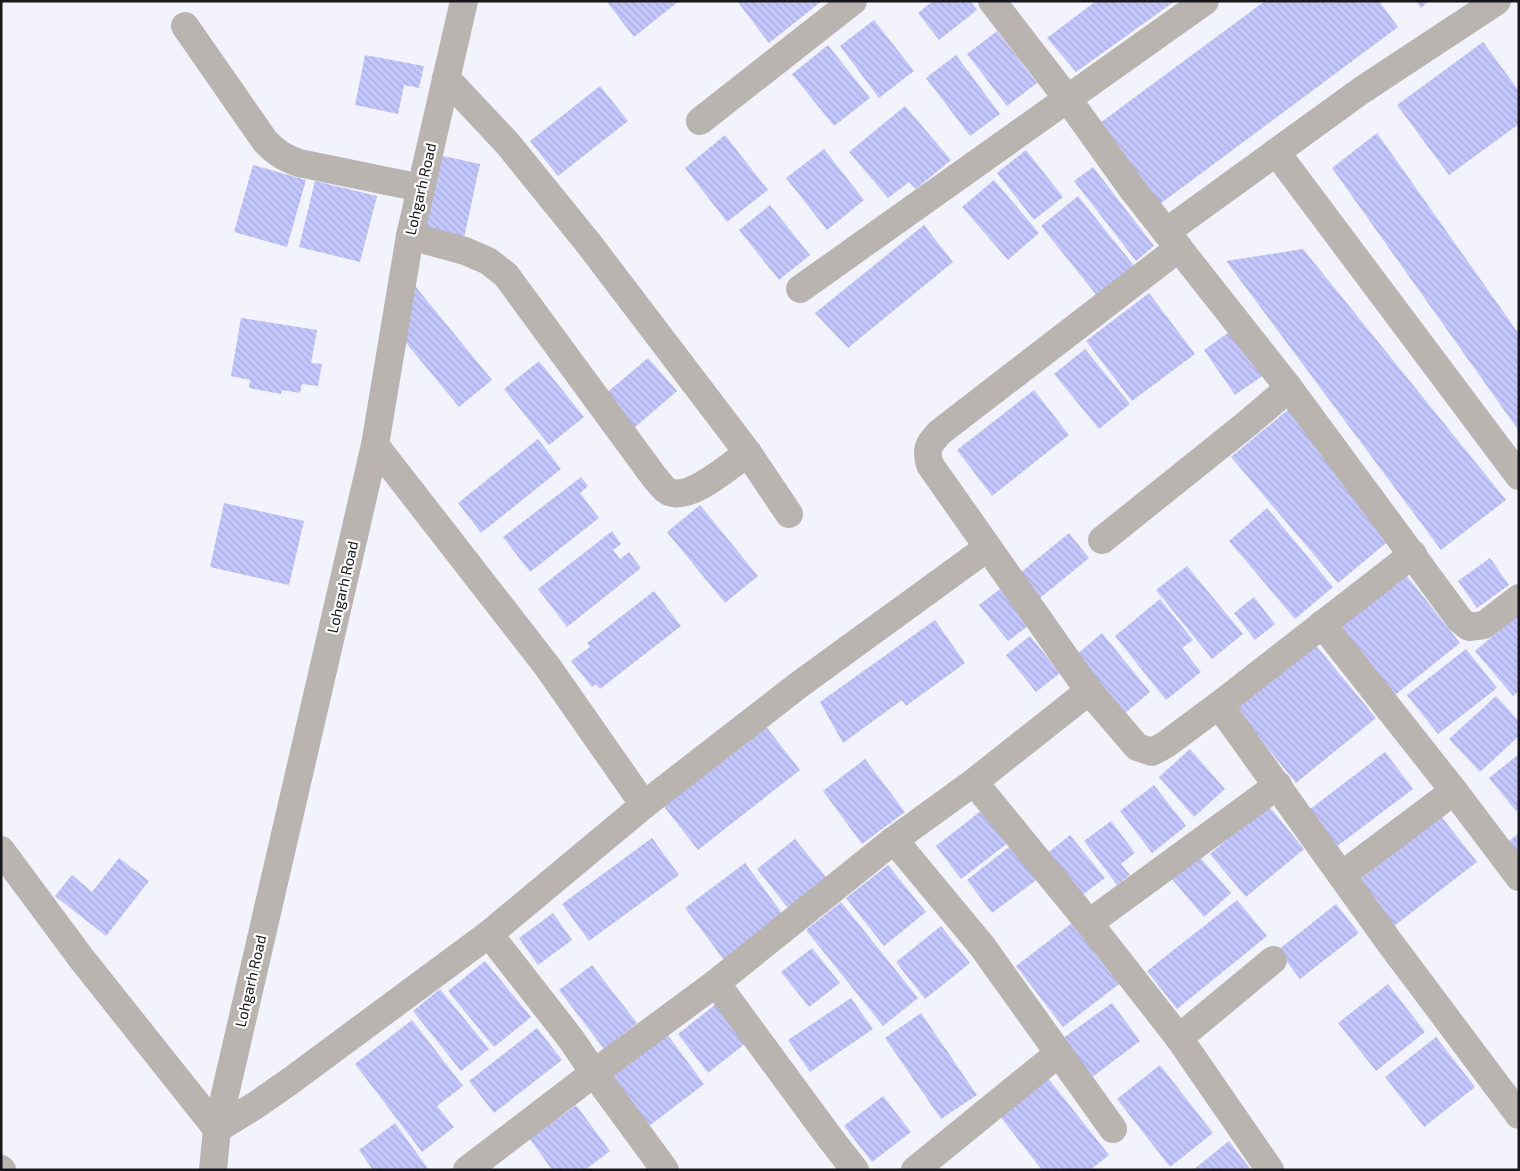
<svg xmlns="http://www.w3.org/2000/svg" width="1520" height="1171" viewBox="0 0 1520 1171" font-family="'Exo 2',sans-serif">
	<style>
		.building { fill: url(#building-back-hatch) }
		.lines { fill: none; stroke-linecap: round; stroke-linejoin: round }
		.street { stroke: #bab4b1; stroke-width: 28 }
		.labels { text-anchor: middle; stroke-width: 4.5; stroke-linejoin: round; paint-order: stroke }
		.street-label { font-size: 15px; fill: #16161b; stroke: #fff }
	</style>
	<defs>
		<pattern id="building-back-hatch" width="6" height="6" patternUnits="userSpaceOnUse" patternTransform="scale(1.25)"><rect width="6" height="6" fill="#c4c7fd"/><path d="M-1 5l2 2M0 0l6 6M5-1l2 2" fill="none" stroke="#a8aad8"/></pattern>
	</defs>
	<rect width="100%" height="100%" fill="#f2f3fd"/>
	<g class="building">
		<polygon points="606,1 679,1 634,37"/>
		<polygon points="737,1 822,1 769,43"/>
		<polygon points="933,1 970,1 977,10 939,40 918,13"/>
		<polygon points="1096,1 1175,1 1076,72 1047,38"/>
		<polygon points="1265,1 1379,1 1398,27 1160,204 1100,123"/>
		<polygon points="1416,1 1429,1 1421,8"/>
		<polygon points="874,20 914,71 879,98 840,46"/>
		<polygon points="997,31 1037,83 1007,106 967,54"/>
		<polygon points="1483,42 1519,91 1519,124 1449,175 1397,105"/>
		<polygon points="828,45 870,98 834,126 792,74"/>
		<polygon points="365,55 424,66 419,88 404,85 398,114 355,105"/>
		<polygon points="956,55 1000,114 970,136 926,78"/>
		<polygon points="600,86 628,121 558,176 530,141"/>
		<polygon points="905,106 951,160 916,189 909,182 888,198 849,152"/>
		<polygon points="1377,133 1519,334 1519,431 1332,168"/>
		<polygon points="725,135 768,190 727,222 685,168"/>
		<polygon points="824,149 864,200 827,230 786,178"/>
		<polygon points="1026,150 1063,197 1034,220 997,173"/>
		<polygon points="439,155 480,164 463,242 421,232"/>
		<polygon points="253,165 306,180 287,247 234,232"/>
		<polygon points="1093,167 1154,246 1136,261 1074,181"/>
		<polygon points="994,180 1039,233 1008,260 962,207"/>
		<polygon points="315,181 377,196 360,262 299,247"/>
		<polygon points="1078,196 1135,267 1098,297 1041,226"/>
		<polygon points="770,205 810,255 779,280 739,230"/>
		<polygon points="924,225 953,262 848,348 815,313"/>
		<polygon points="1303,249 1506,500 1441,550 1226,261"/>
		<polygon points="411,281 492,380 459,407 397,332"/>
		<polygon points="1149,293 1195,354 1132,401 1086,341"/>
		<polygon points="241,318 317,330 311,363 322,364 318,386 302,384 300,393 282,390 281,394 249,388 250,380 231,376"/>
		<polygon points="1239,325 1271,370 1235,395 1204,350"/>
		<polygon points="1085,349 1130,404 1099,429 1054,374"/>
		<polygon points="648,358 677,391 633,429 604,395"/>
		<polygon points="539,361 584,417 549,445 504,389"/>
		<polygon points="1034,390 1069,435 992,496 957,450"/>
		<polygon points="1290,408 1397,534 1338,583 1231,457"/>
		<polygon points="538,439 561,469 481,533 458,503"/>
		<polygon points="581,477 588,486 580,493 599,518 530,572 503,537"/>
		<polygon points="224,503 304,521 289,585 210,567"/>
		<polygon points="700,505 758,576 725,603 667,532"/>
		<polygon points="1267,508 1333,587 1295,619 1229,541"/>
		<polygon points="612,531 621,544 613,550 620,559 629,552 641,568 567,627 538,589"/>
		<polygon points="1069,533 1089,558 1040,598 1020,573"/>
		<polygon points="1490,558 1509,585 1477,608 1458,581"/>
		<polygon points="1187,566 1243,634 1212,659 1156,590"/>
		<polygon points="1403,571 1460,643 1395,695 1338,624"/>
		<polygon points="1004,586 1033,622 1008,641 979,605"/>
		<polygon points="654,591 681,626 600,689 596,684 592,687 571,661 590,647 587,643"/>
		<polygon points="1254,597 1275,624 1255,640 1234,613"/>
		<polygon points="1160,599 1193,640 1182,648 1201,672 1166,700 1115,636"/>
		<polygon points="1519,614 1519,691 1513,696 1475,651"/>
		<polygon points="935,620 965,663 906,706 902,700 843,743 820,702"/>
		<polygon points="1102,633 1150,692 1124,714 1076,655"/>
		<polygon points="1030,636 1060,673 1036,692 1006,655"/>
		<polygon points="1314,643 1376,718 1296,783 1235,708"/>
		<polygon points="1466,649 1497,688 1438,734 1407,695"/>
		<polygon points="1496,696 1519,721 1519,736 1480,772 1449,739"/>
		<polygon points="764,724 800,770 698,850 662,804"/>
		<polygon points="1190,749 1225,789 1194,817 1159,777"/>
		<polygon points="1385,752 1413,789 1332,850 1305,813"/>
		<polygon points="1519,754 1519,809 1516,811 1489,778"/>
		<polygon points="865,759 905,812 862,844 823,791"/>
		<polygon points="1154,785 1186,826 1152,853 1120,811"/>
		<polygon points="1268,805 1304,849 1246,897 1210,854"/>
		<polygon points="982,810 1008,843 961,879 936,846"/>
		<polygon points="1441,816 1477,862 1394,926 1358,881"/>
		<polygon points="1111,821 1135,853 1121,864 1130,875 1117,885 1084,841"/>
		<polygon points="1519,833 1519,855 1509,841"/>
		<polygon points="1070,835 1105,878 1077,899 1044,856"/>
		<polygon points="652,838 679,875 589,941 562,904"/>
		<polygon points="795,839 826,877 788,908 757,869"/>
		<polygon points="1013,844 1039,878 992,913 967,880"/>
		<polygon points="1198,855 1231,893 1204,917 1171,878"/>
		<polygon points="119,858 149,881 106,936 55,896 72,875 92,892"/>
		<polygon points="745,863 787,920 727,964 685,908"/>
		<polygon points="888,865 926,912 884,946 846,898"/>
		<polygon points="1237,900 1267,936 1177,1009 1147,971"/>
		<polygon points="841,902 918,998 883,1026 806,930"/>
		<polygon points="1336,904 1359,933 1300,979 1278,950"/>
		<polygon points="553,913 572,940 538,965 519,938"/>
		<polygon points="1072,923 1119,984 1063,1027 1016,966"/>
		<polygon points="941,926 970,963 925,999 896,962"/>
		<polygon points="812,948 840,983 809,1007 781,972"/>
		<polygon points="485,961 531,1017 494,1047 448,991"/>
		<polygon points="592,965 637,1023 604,1049 559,990"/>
		<polygon points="1388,984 1425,1032 1376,1071 1338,1023"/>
		<polygon points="440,989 489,1049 461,1071 413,1011"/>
		<polygon points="851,998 873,1029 810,1072 788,1040"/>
		<polygon points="1112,1003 1140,1041 1091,1078 1062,1039"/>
		<polygon points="716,1004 746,1043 708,1073 678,1034"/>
		<polygon points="921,1013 977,1095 941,1119 885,1038"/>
		<polygon points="412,1020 463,1086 437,1106 454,1127 422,1152 355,1064"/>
		<polygon points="537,1028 562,1060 494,1113 469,1081"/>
		<polygon points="664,1030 704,1084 644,1130 604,1076"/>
		<polygon points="1436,1037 1475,1087 1424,1127 1385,1077"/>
		<polygon points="1160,1065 1213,1133 1170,1167 1117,1099"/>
		<polygon points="1047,1077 1109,1155 1090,1170 1042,1170 999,1115"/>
		<polygon points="883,1096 911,1132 872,1162 844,1126"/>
		<polygon points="576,1105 610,1151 585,1170 552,1170 530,1139"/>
		<polygon points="395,1123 429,1170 373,1170 359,1150"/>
		<polygon points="1229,1141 1251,1170 1193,1170"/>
	</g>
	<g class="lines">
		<g class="street">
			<polyline points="992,1 1067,98 1133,190 1289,388 1460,620 1469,627 1484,625 1519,598"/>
			<path d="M185,26l80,115c11,12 20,17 34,22l122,25"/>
			<polyline points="446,78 508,144 589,244 748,453 789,514"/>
			<polyline points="700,121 853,1"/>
			<polyline points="1276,152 1519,476"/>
			<polyline points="1166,232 1362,90 1497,1"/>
			<path d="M410,236l55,15 23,10 18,14 149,203c4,4 9,12 14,14 22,9 61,-27 79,-39"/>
			<path d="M1179,248l-239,184c-11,12 -15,16 -10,33l159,226 48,56 15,5 13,-7 54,-40 194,-151"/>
			<polyline points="800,289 1205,1"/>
			<polyline points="375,445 547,666 644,805"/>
			<polyline points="1102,540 1248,423 1289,388"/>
			<polyline points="1322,624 1454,791 1519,877"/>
			<polyline points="1219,705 1390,943 1519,1115"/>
			<polyline points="974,782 1089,923 1179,1038 1270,1170"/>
			<polyline points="894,840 982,946 1113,1129"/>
			<polyline points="1,850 81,958 217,1129 256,1105 289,1082 489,934 644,805 800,684 987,548"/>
			<polyline points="1342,875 1454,791"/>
			<polyline points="1089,923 1278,785"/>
			<polyline points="489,934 571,1039 594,1073 716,983 894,840 974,782 1089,691"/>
			<polyline points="716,983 830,1138 855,1170"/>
			<polyline points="1179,1038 1273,960"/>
			<polyline points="1,1169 2,1170"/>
			<polyline points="213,1170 217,1129 375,445 410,236 464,1"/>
			<polyline points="467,1170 594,1073 665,1170"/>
			<polyline points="915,1170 1059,1053"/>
		</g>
	</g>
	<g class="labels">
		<g class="street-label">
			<text transform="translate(421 189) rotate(-77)" y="5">Lohgarh Road</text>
			<text transform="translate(343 587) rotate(-77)" y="5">Lohgarh Road</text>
			<text transform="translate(251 981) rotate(-77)" y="5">Lohgarh Road</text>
		</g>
	</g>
	<rect width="1520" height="1171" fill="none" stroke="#16161b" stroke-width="5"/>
</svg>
